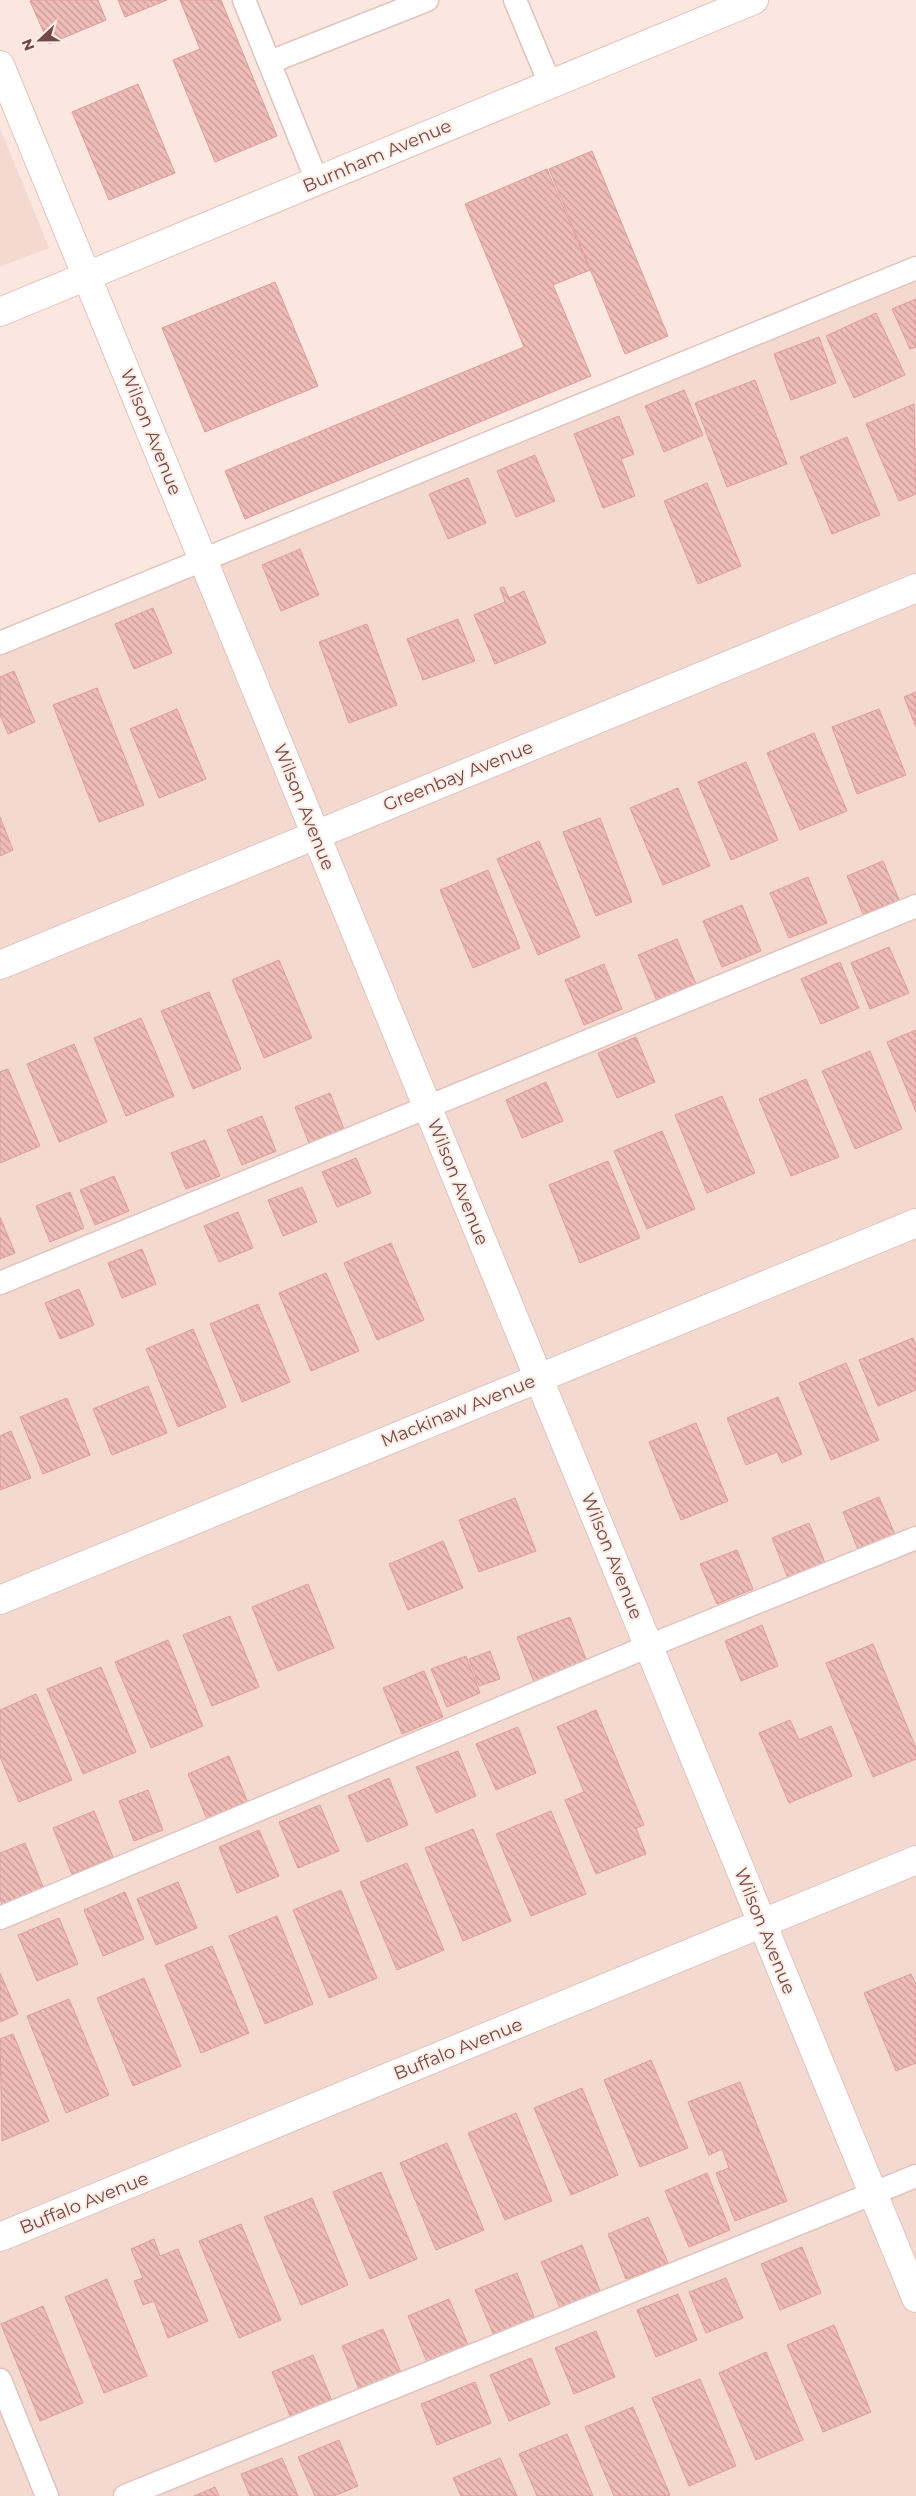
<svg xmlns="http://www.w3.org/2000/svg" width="916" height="2496" viewBox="0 0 916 2496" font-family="Montserrat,sans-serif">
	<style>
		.residential { fill: #f4d9d1 }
		.building { fill: url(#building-back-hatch); stroke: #e09d9a }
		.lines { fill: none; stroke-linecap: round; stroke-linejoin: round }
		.lane-casing { stroke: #e0c3bf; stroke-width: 25 }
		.street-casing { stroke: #e0c3bf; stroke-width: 30 }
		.secondary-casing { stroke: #e5c2bd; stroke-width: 30 }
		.lane { stroke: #fff; stroke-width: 22 }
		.street { stroke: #fff; stroke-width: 28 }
		.secondary { stroke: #fff; stroke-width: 28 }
		.labels { text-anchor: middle; stroke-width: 4; stroke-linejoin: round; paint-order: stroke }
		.street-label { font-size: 18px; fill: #704949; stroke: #feece5 }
	</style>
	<defs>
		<pattern id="building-back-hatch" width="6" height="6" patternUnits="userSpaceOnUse" patternTransform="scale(1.25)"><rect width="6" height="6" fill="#efbcb9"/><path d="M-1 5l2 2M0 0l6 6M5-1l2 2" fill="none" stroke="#c69b98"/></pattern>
	</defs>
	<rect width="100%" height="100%" fill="#fbe7e0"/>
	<g class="residential">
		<polygon points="0,128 49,248 0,267"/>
		<polygon points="916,266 916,2496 0,2496 0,629"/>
	</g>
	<g class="building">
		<polygon points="33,0 98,0 106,20 49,44 30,1"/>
		<polygon points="118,0 167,0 125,17"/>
		<polygon points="180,0 221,0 277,136 215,162 173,60 200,49"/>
		<polygon points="138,84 175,173 109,200 72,112"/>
		<polygon points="592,151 668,336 625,354 549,169"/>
		<polygon points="547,169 590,270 553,285 591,376 245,519 225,471 524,347 465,204"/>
		<polygon points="275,282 318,386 205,432 162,328"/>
		<polygon points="916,299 916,347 910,349 892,309"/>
		<polygon points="876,313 905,375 854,398 826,336"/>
		<polygon points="819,337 836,383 791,400 774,354"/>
		<polygon points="755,380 787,464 727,487 695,403"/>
		<polygon points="684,390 703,435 664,452 645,406"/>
		<polygon points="914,404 916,494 899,501 866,424"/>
		<polygon points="619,416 634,454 621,459 635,496 603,508 574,434"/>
		<polygon points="847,437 880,515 832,534 800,457"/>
		<polygon points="535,455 555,501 516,517 497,471"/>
		<polygon points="468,478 486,523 448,539 429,494"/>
		<polygon points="707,483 741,566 698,584 664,501"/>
		<polygon points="300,549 319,595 281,611 262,565"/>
		<polygon points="504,587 509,598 524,591 546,643 495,664 474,615 505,602 500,588"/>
		<polygon points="153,608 172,653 134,669 115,624"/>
		<polygon points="458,619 475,661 423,680 407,639"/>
		<polygon points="367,624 397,705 349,723 319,642"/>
		<polygon points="14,671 35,722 8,734 0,715 0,677"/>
		<polygon points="97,688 144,805 99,822 53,705"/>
		<polygon points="916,692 916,727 904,697"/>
		<polygon points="177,709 206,779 159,798 130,729"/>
		<polygon points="879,709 906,775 857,794 832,727"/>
		<polygon points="814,733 847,811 800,830 767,753"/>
		<polygon points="746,762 778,840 731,860 698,782"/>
		<polygon points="678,788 710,866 663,885 630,808"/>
		<polygon points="0,817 13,850 0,856"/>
		<polygon points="600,818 632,902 596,916 563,832"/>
		<polygon points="539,841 580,937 538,955 497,859"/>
		<polygon points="883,861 899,900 863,914 847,876"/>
		<polygon points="488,870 520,948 473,968 440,890"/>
		<polygon points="808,877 827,923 789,938 770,893"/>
		<polygon points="742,905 761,951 722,967 703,921"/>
		<polygon points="677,939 696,984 657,1001 638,955"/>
		<polygon points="889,947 909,993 870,1009 851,963"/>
		<polygon points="279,960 312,1038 264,1058 232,980"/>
		<polygon points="840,962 859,1008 821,1024 801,979"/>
		<polygon points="604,964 622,1009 584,1025 565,980"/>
		<polygon points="209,992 241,1069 193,1089 161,1011"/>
		<polygon points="141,1018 174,1096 126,1116 94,1038"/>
		<polygon points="916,1030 916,1112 887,1042"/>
		<polygon points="636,1037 655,1082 617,1098 598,1053"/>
		<polygon points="74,1044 107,1122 59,1142 27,1064"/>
		<polygon points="870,1051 902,1129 855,1149 822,1071"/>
		<polygon points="8,1069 40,1146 0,1163 0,1072"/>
		<polygon points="806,1079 839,1157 791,1176 759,1099"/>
		<polygon points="546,1082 563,1121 522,1138 506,1100"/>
		<polygon points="330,1093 344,1129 309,1143 295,1107"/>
		<polygon points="722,1096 755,1173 707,1193 675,1115"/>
		<polygon points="262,1116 276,1151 242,1165 227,1130"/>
		<polygon points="662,1131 695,1209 647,1229 614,1151"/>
		<polygon points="205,1140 220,1176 186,1189 171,1153"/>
		<polygon points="356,1158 371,1193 337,1207 322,1172"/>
		<polygon points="608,1161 640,1238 580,1263 549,1185"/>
		<polygon points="114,1176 129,1211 95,1225 80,1190"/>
		<polygon points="302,1187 317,1222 283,1236 268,1200"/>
		<polygon points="70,1192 84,1228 50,1242 36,1206"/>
		<polygon points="238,1212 253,1248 219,1262 204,1226"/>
		<polygon points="0,1217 15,1253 0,1259"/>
		<polygon points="391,1243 424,1320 377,1340 344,1263"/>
		<polygon points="142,1249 156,1284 122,1298 108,1263"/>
		<polygon points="326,1273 359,1351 311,1371 279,1293"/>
		<polygon points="79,1289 94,1325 60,1339 45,1303"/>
		<polygon points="258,1304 290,1382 242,1402 210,1324"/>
		<polygon points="193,1329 226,1407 178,1427 146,1349"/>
		<polygon points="913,1338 916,1346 916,1390 878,1406 859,1360"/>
		<polygon points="846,1363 879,1440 831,1460 799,1383"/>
		<polygon points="148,1386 167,1433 112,1455 93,1409"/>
		<polygon points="778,1397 802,1454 782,1463 777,1452 746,1465 727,1418"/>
		<polygon points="67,1398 90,1455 43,1474 20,1417"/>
		<polygon points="696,1423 728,1501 681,1520 649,1442"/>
		<polygon points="11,1431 31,1478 0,1490 0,1436"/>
		<polygon points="879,1497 896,1537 859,1552 843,1512"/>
		<polygon points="515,1498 536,1551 479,1572 459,1520"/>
		<polygon points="809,1523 825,1563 788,1578 772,1538"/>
		<polygon points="443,1541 463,1588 408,1610 389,1564"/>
		<polygon points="737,1550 753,1589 717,1604 700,1564"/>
		<polygon points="308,1584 334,1648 278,1671 252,1607"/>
		<polygon points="230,1616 259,1687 212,1706 183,1635"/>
		<polygon points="570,1617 587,1662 534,1682 517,1637"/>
		<polygon points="762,1625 778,1666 741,1681 725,1641"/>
		<polygon points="168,1640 203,1726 151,1748 115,1662"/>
		<polygon points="873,1644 916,1748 916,1759 873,1777 826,1663"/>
		<polygon points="490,1651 500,1679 479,1686 469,1659"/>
		<polygon points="466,1656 480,1693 447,1707 431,1669"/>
		<polygon points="101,1667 136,1752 83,1774 47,1689"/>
		<polygon points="424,1671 443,1717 402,1734 383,1688"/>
		<polygon points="36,1694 72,1780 19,1802 0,1757 0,1710"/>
		<polygon points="596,1710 644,1825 636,1828 646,1854 596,1874 565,1800 584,1792 557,1727"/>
		<polygon points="790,1720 799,1740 831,1726 852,1776 789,1803 759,1733"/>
		<polygon points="518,1727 536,1773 496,1790 476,1744"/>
		<polygon points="458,1751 476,1796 436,1813 416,1767"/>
		<polygon points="229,1756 248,1803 207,1819 188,1774"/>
		<polygon points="389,1778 408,1825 367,1842 348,1796"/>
		<polygon points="148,1790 163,1830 134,1841 119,1801"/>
		<polygon points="320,1805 339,1851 298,1868 279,1822"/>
		<polygon points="94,1811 113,1857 72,1874 53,1828"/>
		<polygon points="551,1811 586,1894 531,1916 496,1834"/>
		<polygon points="473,1829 511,1921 463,1941 425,1848"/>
		<polygon points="259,1830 279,1876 237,1893 219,1847"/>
		<polygon points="25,1843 44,1889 3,1906 0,1900 0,1853"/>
		<polygon points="407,1863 444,1950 397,1970 360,1882"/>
		<polygon points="178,1882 197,1928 156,1945 137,1899"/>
		<polygon points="341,1890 377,1978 329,1998 293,1910"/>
		<polygon points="125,1892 144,1939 103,1956 84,1910"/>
		<polygon points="277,1916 313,2004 265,2024 229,1936"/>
		<polygon points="59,1918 78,1964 37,1981 18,1935"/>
		<polygon points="212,1946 249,2033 201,2053 165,1965"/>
		<polygon points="0,1973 18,2014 0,2022"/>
		<polygon points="911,1974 916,1984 916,2063 896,2071 864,1993"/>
		<polygon points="144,1978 181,2066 133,2086 97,1998"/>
		<polygon points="69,1999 109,2095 66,2113 27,2016"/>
		<polygon points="13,2034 49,2121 2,2141 0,2039"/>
		<polygon points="651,2060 688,2148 640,2167 604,2080"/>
		<polygon points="740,2082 787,2201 735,2221 716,2173 729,2168 722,2149 709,2155 688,2102"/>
		<polygon points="582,2088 618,2175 571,2195 534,2108"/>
		<polygon points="516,2113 552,2201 505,2220 468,2133"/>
		<polygon points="447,2143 484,2230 436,2250 400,2163"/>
		<polygon points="381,2172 417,2259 370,2279 333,2192"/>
		<polygon points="707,2173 730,2230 689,2247 665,2191"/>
		<polygon points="312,2198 348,2285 301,2305 264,2217"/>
		<polygon points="648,2217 668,2263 626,2279 608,2234"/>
		<polygon points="241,2224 281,2320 239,2338 199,2241"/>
		<polygon points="154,2239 160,2256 178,2249 208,2321 168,2338 154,2301 143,2305 134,2281 143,2278 131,2249"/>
		<polygon points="582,2245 600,2291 560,2308 541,2262"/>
		<polygon points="802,2247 821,2293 780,2310 761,2264"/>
		<polygon points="517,2273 535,2319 494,2336 475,2290"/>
		<polygon points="726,2278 743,2318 706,2333 689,2292"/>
		<polygon points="107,2279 147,2376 104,2393 65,2297"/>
		<polygon points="678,2294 697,2340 656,2357 637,2310"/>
		<polygon points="449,2299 468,2345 427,2362 408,2316"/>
		<polygon points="43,2306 83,2403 40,2421 1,2324"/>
		<polygon points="834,2325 871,2412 823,2432 787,2345"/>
		<polygon points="383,2329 402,2375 360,2392 342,2346"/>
		<polygon points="596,2331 615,2377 574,2394 555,2348"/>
		<polygon points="766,2352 803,2440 756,2460 719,2373"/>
		<polygon points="313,2355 332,2401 291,2418 272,2372"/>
		<polygon points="531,2358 550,2404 509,2421 490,2375"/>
		<polygon points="700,2379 736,2466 689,2486 652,2398"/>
		<polygon points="475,2382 491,2423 437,2445 421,2404"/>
		<polygon points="633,2407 670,2495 666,2496 614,2496 585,2427"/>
		<polygon points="567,2434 593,2496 537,2496 519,2454"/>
		<polygon points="339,2440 358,2486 334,2496 315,2496 298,2457"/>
		<polygon points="282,2458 298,2496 250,2496 241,2474"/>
		<polygon points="500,2458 517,2496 461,2496 453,2478"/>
		<polygon points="215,2487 219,2496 194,2496"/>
	</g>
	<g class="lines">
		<g class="lane-casing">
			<g id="lane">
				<polyline points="244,0 317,181"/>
				<polyline points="515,0 550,84"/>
				<polyline points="270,62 427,0"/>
				<polyline points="0,643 916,268"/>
				<polyline points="0,1283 916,906"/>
				<polyline points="0,1918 649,1646 916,1538"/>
				<polyline points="0,2380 47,2496"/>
				<polyline points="125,2496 916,2176"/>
			</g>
		</g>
		<g class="street-casing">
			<g id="street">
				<polyline points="0,65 916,2298"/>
				<polyline points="0,965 916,588"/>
				<polyline points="0,1600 916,1223"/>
				<polyline points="0,2237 916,1860"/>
			</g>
		</g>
		<g class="secondary-casing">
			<polyline id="secondary" points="0,312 754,0"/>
		</g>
		<use href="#lane" class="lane"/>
		<use href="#street" class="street"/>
		<use href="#secondary" class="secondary"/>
	</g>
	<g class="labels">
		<g class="street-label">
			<text transform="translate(377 156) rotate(-23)" y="6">Burnham Avenue</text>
			<text transform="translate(151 432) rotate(68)" y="6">Wilson Avenue</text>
			<text transform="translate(458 776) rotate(-22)" y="6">Greenbay Avenue</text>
			<text transform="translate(304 807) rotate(68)" y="6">Wilson Avenue</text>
			<text transform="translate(458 1182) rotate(68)" y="6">Wilson Avenue</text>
			<text transform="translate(458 1411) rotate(-22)" y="6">Mackinaw Avenue</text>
			<text transform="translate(612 1556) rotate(68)" y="6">Wilson Avenue</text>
			<text transform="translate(765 1931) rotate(68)" y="6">Wilson Avenue</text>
			<text transform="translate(458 2049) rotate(-22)" y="6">Buffalo Avenue</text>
			<text transform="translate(84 2203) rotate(-22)" y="6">Buffalo Avenue</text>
		</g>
	</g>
	<g transform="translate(40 40) rotate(248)" stroke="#feece5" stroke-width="4" paint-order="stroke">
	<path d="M0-4L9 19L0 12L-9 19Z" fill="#704949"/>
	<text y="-8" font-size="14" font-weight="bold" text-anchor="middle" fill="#704949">N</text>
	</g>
</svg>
